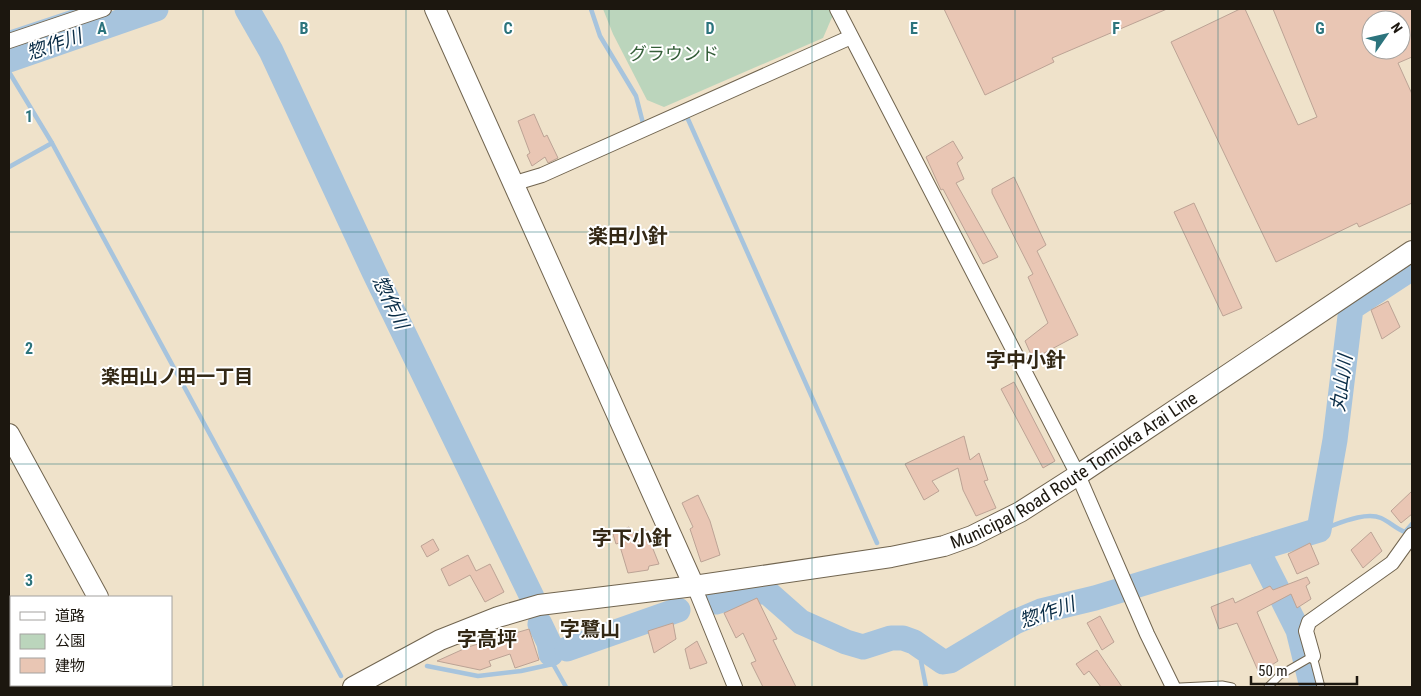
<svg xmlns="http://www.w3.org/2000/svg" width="1421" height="696" viewBox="0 0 1421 696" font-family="'Roboto Condensed','Noto Sans JP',sans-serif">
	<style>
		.green { fill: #bbd5bc }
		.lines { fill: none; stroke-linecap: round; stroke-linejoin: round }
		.stream { stroke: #a7c4dd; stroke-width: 4.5 }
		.river { stroke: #a7c4dd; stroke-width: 25 }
		.building { fill: #e9c6b4; stroke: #bca395; fill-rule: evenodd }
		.lane-casing { stroke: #716550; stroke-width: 9 }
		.street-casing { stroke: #716550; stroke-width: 16 }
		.secondary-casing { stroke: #716550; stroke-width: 22 }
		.lane { stroke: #fff; stroke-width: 7 }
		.street { stroke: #fff; stroke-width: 14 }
		.secondary { stroke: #fff; stroke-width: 20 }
		.grid { fill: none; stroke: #2c747d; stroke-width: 1; stroke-opacity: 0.55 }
		.labels { text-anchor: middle; stroke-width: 4; stroke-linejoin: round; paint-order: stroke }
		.park-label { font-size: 18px; fill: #345e38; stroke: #fff }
		.street-label { font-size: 18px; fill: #1c170f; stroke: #fff }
		.water-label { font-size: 19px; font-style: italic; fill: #0a2d47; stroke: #fff }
		.neighbourhood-label { font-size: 19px; font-weight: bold; fill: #332815; stroke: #fff }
		.quarter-label { font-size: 20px; font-weight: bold; fill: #332815; stroke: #fff }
		.grid-label { font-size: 16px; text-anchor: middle; font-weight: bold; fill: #2c747d; stroke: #fff; stroke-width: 4; stroke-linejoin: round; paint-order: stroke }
	</style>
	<rect width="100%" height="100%" fill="#efe2ca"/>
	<polygon class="green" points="603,9 829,9 833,15 823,38 664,107 647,100 613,34"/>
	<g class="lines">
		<g class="stream">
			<polyline points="591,9 600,36 636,96 644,127"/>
			<polyline points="9,33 81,9"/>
			<polyline points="9,72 52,143 341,676"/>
			<polyline points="683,119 687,117 877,543"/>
			<polyline points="9,167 52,143"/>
			<path d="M1319,530c17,-5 45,-19 62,-12 9,4 15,11 24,14l7,-8"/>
			<polyline points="551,654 553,664 566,687"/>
			<polyline points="921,661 926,687"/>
			<polyline points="427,666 478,676 521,671 553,664"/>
		</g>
		<g class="river">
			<polyline points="247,9 271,51 374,272 532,597"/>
			<polyline points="9,60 156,9"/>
			<polyline points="1257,549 1298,630 1312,687"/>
			<polyline points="716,602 750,592 767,592 801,622 846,642 863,647 891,638 903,638 914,642 943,662 950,661 1015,622 1041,611 1095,598 1319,530 1335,440 1351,308 1412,268"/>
			<polyline points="540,624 549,643 551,654"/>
			<polyline points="567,649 678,610"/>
		</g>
	</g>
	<g class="building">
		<polygon points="944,9 1167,9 1052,58 1054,62 985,95"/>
		<path d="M1240,9h5l53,116 19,-8 -44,-108h139v48l-14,6 14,31v109l-53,24 -2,-4 -81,39 -105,-220zM1371,20h30v30h-30z"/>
		<polygon points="534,114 544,137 547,135 558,158 548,163 545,157 532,166 527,155 530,153 518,121"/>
		<polygon points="953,141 963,158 957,163 964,179 956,183 998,257 983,264 943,189 941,190 926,157"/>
		<polygon points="1014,177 1046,245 1037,251 1078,335 1033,359 1025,341 1048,323 1028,277 1033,274 992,193 992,189"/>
		<polygon points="1194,203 1242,308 1223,316 1174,212"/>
		<polygon points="1388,301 1400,327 1382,339 1371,310"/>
		<polygon points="1014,382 1055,461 1043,468 1001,389"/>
		<polygon points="964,436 970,460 979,453 988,480 984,481 996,508 976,516 963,490 958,468 932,481 939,491 924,500 905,464"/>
		<polygon points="1412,491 1412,514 1401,523 1391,511"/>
		<polygon points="698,495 710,521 720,555 701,562 690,529 693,527 682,503"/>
		<polygon points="629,527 633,533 645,529 659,564 649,566 648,570 628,573 619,543 616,544 613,534"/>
		<polygon points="1371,532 1382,551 1363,568 1351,550"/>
		<polygon points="433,539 439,550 427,557 421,546"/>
		<polygon points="1310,543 1319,564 1297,574 1288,554"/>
		<polygon points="468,555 476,571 490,564 504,592 485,602 470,575 449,586 441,569"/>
		<polygon points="1307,577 1310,583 1306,586 1311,599 1297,608 1291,594 1257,612 1278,661 1259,673 1237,623 1219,629 1211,607 1233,598 1235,603 1270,586 1273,590"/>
		<polygon points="757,598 777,639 773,640 796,687 763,687 751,663 756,661 743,633 736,638 724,613"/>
		<polygon points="1100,616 1114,642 1102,650 1087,623"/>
		<polygon points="673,623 676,639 654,653 648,631"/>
		<polygon points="529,629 539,660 515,668 510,654 489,661 491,666 480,670 437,661 468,647"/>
		<polygon points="697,641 707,663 690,669 685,649"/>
		<polygon points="1097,650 1122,687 1101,687 1089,671 1084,675 1076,664"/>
	</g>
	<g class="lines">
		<g class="lane-casing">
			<g id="lane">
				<polyline points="1180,687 1222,685 1232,687"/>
				<polyline points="1268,687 1280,675 1313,656 1321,687"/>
			</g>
		</g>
		<g class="street-casing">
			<g id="street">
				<polyline points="837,9 1078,475 1147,634 1173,687"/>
				<polyline points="9,41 104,9"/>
				<polyline points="512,184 542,175 851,37"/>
				<polyline points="694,586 735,687"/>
				<polyline points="1313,656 1306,631 1309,622 1392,563 1412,535"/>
			</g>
		</g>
		<g class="secondary-casing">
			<g id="secondary">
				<polyline points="435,9 694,586"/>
				<polyline points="9,434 98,597"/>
				<polyline points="145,685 146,687"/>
				<path id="s1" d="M353,687l87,-47 58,-23 41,-12 155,-19 197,-29 53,-11 28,-10 48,-24 58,-37 334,-224"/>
			</g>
		</g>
		<use href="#lane" class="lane"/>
		<use href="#street" class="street"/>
		<use href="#secondary" class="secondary"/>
	</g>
	<path class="grid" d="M203,9v678M406,9v678M609,9v678M812,9v678M1015,9v678M1218,9v678M9,232h1403M9,464h1403"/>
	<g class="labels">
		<g class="park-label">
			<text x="674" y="60">グラウンド</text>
		</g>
		<g class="street-label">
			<text dy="6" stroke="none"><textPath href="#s1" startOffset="764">Municipal Road Route Tomioka Arai Line</textPath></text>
		</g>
		<g class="water-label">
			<text transform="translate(54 44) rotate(-19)" y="7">惣作川</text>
			<text transform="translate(391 302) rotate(64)" y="7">惣作川</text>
			<text transform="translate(1341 383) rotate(-82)" y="7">丸山川</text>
			<text transform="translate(1047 612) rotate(-19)" y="7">惣作川</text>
		</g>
		<g class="neighbourhood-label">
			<text x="177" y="383">楽田山ノ田一丁目</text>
		</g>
		<g class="quarter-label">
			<text x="628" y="243">楽田小針</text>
			<text x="1026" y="367">字中小針</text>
			<text x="632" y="545">字下小針</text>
			<text x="590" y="636">字鷺山</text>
			<text x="487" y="646">字高坪</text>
		</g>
	</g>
	<g class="grid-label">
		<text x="102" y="34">A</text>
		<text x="304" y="34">B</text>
		<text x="508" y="34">C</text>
		<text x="710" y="34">D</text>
		<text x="914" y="34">E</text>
		<text x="1116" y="34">F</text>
		<text x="1320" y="34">G</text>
		<text x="29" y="122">1</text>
		<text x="29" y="354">2</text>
		<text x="29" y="586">3</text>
	</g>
	<rect width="1421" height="696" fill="none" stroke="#1c170f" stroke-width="20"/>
	<rect x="10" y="596" width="162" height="90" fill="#ffffff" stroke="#a4a29f"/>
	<rect x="20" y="612" width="25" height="8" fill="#ffffff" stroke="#a4a29f"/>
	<text x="55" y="621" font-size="15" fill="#1c170f">道路</text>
	<rect x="20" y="634" width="25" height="15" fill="#bbd5bc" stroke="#a4a29f"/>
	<text x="55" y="646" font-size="15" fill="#1c170f">公園</text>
	<rect x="20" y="658" width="25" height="15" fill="#e9c6b4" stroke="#a4a29f"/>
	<text x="55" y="671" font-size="15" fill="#1c170f">建物</text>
	<g transform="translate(1386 35) rotate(56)"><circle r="24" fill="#ffffff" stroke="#a4a29f"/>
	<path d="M0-4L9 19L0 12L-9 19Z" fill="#2c747d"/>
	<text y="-8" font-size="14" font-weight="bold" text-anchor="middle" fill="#1c170f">N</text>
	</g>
	<path d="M1251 676v8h106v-8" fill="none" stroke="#1c170f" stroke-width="2.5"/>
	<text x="1258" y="676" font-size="15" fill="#1c170f" stroke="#ffffff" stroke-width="4" paint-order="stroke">50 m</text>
</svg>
